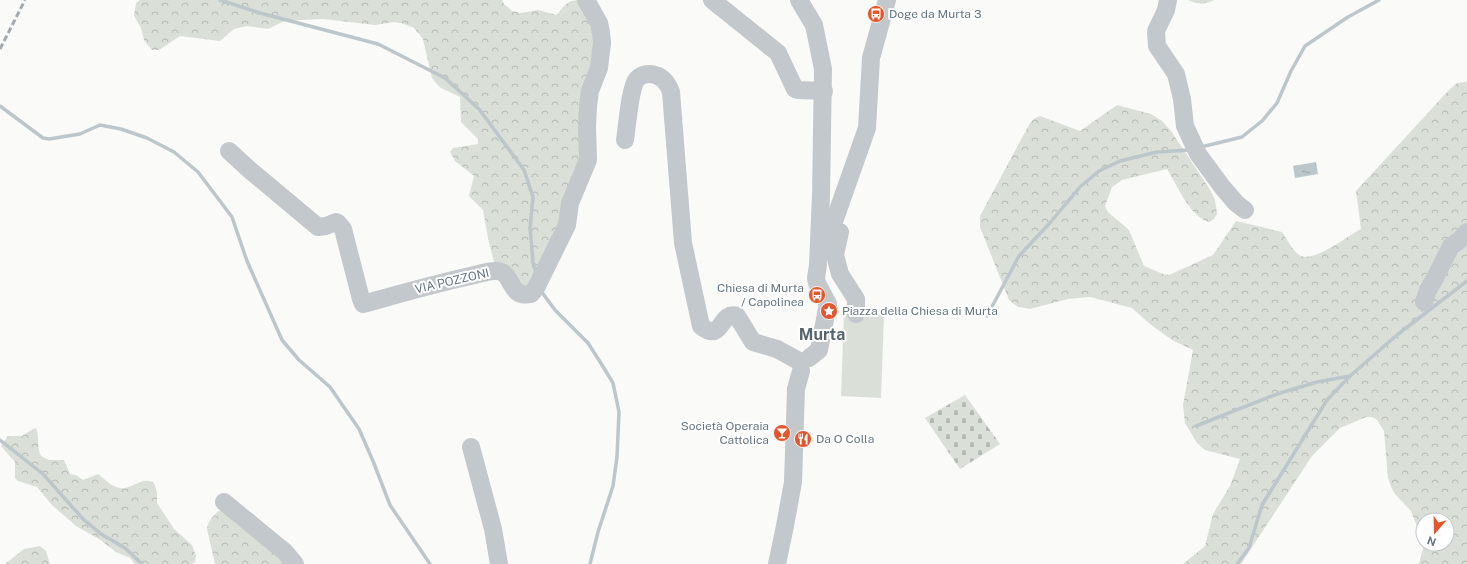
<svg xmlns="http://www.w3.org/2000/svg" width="1467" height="564" viewBox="0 0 1467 564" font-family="'Public Sans',sans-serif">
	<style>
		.forest { fill: url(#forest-crowns) }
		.cemetery { fill: url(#cemetery-stones) }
		.pitch { fill: #dadfd7 }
		.water { fill: url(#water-ripples) }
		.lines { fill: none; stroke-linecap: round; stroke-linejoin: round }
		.stream { stroke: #bbc7cb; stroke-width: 3.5 }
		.minor { stroke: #c3c8cc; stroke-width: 18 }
		.rail { stroke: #a2aab0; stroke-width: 3; stroke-dasharray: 6 3; stroke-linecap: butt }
		.labels { text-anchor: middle; stroke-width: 4; stroke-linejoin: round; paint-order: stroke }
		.poi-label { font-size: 12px; fill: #657683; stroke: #fff; text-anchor: start }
		.street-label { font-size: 12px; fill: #657683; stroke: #fff }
		.district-label { font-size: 16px; font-weight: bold; fill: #57646e; stroke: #fff }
	</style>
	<defs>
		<pattern id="forest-crowns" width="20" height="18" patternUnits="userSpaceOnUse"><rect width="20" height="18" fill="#dadfd7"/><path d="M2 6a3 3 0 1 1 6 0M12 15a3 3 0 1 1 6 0" fill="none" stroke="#b4b9b4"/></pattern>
		<pattern id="cemetery-stones" width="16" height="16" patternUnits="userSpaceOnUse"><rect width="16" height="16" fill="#dadfd7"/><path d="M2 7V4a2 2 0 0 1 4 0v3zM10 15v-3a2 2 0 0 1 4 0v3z" fill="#b4b9b4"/></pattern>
		<pattern id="water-ripples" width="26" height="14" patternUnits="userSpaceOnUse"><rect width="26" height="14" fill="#bbc7cb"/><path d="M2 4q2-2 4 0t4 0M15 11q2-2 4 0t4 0" fill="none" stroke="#9ca6aa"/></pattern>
	</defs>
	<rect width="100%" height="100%" fill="#fafaf8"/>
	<g class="forest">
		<path d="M140,0h362l2,4 8,7 9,2 17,-3 19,5c8,-11 11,-15 24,-15l15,20 -12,121 -22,81 -34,67 -33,-23 -7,-28 -5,-28 -14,-14 5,-20 -19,-15 -5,-9 3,-4 25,-4v-5l-17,-17 -1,-25 -19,-9 -5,-5 -4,-5 -9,-39 -9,-11 -13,-5 -7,-1 -19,3 -52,-6 -39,2 -16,8 -21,-3 -13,3 -14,12 -40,-5 -21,14h-7l-8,-10 -3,-12 -7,-12 2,-13z"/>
		<path d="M1188,0h26c-9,5 -18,4 -26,0z"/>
		<path d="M1467,82v482h-48l5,-20h23v-24h-24v22l-12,-31 -16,-17 -3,-5 -4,-11 -4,-47 -7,-11 -5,-3h-6l-26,11 -28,28 -71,108h-58l22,-18 8,-32 17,-28 10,-27 -35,-9 -8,-7 -12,-20 -2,-18 10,-55 -21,-10 -22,-16 -18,-16 -42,-11 -22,2 -38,10 -12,-2 -9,-7 -29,-73v-11l50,-93 4,-4 6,-3 40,15 37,-26 34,9 11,7 9,10 38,57 6,12 2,14 -3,5 -5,3c-19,-5 -32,-37 -42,-53l-45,11 -10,7 -7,19 3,6 21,18 15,36 19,8 6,1 44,-20 23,-34 46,11c5,7 10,18 17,23 14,9 48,-19 62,-26l-5,-38 92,-100 9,-8z"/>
		<path d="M36,428c4,10 0,18 5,28l8,4h15l6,14 6,1 7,5 15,-6c7,5 13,13 22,14 12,2 22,-13 34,-5l3,9v11l17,26 18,16 4,11 -1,6 -4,2h-56l-5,-6 -14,-6 -17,-13 -23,-13 -24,-21 -15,-18 -19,-6 -3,-3v-16l-14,-16 7,-10h14l11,-7z"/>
		<path d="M218,511h4l65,53h-72l-8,-35c1,-8 6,-12 11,-18z"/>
		<polygon points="40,546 46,551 50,564 5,564 24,549"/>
	</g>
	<polygon class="cemetery" points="965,395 1000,444 960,469 925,418"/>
	<polygon class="pitch" points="844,313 884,315 881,398 841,396"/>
	<polygon class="water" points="1316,162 1318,174 1295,178 1293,166"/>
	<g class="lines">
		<g class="stream">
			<polyline points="220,0 260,13 378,44 445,78 479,109 524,170 533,197 530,228 533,262 536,273"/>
			<polyline points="0,106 43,138 49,139 80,134 100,125 121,129 147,138 174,152 198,172 232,217 247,261 282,340 299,360 330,387 359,429 373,461 390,505 430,564"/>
			<polyline points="1201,147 1242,137 1262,121 1277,103 1291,71 1305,46 1348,17 1379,0"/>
			<polyline points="541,291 555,310 588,343 602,365 613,383 619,412 617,457 613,486 598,532 590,564"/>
			<polyline points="987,316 1019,256 1049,224 1080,187 1099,171 1120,161 1157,152 1189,150"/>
			<polyline points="1196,426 1277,394 1317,382 1350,376"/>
			<polyline points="0,440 43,474 83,519 101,534 125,548 142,564"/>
			<polyline points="1237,564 1249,548 1262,505 1327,400 1350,376 1397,335 1467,281"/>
		</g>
		<g class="minor">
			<polyline points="712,0 778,53 795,89 798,90 824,91"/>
			<polyline points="799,0 814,25 823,69 821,196 818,265 816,278 817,283 828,304 819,350 809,358"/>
			<polyline points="1168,0 1166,10 1156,31 1157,46 1176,74 1182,99 1185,126 1198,154 1223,188 1236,203 1245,210"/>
			<path d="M625,140c2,-13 5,-53 12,-61 5,-5 12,-6 18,-4 9,2 13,9 16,17l12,151 18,83c22,18 18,-16 36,-10l16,26 24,7 20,11"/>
			<path d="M229,151l22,20 67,56 8,-1 10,-4 2,1 5,6 18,70 2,5c36,-10 71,-20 107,-28 8,-1 18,-6 27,-5 17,1 11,28 34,23l5,-6 31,-63 3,-22 18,-43 -1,-33 1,-21 2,-15 9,-23 3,-25 -1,-11 -2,-9 -13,-23"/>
			<polyline points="840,232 835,255 840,274 856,299 856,314"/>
			<polyline points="824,250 867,128 871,58 887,0"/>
			<polyline points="1424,302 1428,290 1435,278 1451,246 1460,240 1467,232"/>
			<polyline points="471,447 493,529 499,564"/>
			<polyline points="224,502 285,552 295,564"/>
			<polyline points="777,564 785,526 793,482 796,389 801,371"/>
		</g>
		<polyline class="rail" points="0,49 25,0"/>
	</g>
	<defs>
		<g id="bus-disc" transform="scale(0.9)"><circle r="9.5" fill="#e4572e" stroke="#fff"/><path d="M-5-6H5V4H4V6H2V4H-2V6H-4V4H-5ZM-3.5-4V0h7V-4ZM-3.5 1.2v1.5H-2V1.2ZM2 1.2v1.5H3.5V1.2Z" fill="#fff"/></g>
		<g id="sight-disc" transform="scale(0.9)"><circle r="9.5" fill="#e4572e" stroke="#fff"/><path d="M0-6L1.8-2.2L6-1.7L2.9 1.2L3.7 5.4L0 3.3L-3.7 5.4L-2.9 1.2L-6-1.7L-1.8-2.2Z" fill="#fff"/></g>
		<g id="bar-disc" transform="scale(0.9)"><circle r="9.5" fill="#e4572e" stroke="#fff"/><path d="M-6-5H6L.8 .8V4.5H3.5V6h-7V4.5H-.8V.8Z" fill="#fff"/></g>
		<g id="restaurant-disc" transform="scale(0.9)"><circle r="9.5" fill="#e4572e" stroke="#fff"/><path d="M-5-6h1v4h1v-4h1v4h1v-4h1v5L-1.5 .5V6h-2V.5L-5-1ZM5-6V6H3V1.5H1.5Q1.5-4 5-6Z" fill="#fff"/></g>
	</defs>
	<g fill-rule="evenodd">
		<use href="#bus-disc" x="876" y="14"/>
		<use href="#bus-disc" x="817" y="295"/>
		<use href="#sight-disc" x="829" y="311"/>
		<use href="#bar-disc" x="782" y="433"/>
		<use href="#restaurant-disc" x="803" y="439"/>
	</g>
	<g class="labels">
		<g class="poi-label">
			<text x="889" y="18">Doge da Murta 3</text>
			<text x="804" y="292" text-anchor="end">Chiesa di Murta<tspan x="804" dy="14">/ Capolinea</tspan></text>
			<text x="842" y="315">Piazza della Chiesa di Murta</text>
			<text x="769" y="430" text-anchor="end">Società Operaia<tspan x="769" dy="14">Cattolica</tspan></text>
			<text x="816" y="443">Da O Colla</text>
		</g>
		<g class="street-label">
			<text transform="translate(452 281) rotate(-13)" y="4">VIA POZZONI</text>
		</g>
		<g class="district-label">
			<text x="822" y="340">Murta</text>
		</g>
	</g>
	<g transform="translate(1435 532) rotate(200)"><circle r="19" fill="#ffffff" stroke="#c1c8cd"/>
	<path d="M0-3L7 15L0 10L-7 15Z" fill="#e4572e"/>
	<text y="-6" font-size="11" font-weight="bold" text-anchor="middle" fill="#657683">N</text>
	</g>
</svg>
